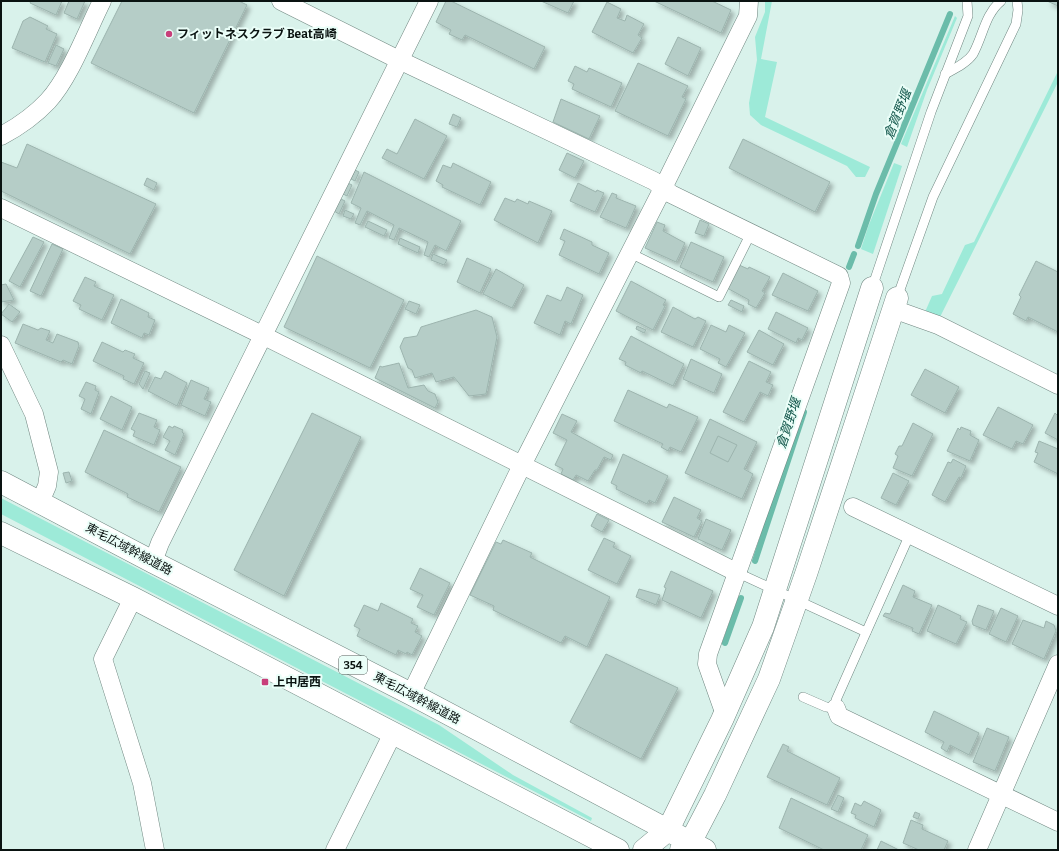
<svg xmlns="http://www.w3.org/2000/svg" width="1059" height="851" viewBox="0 0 1059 851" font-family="Bitter,'Noto Sans JP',serif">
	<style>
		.green { fill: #9dead8 }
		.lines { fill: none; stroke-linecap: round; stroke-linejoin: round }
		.stream { stroke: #6bbcaa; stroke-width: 6 }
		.building { fill: #b5cdc7; stroke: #9cb4ae; filter: url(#shadow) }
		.service-casing { stroke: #708781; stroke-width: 10 }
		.minor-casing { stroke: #708781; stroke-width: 19 }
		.tertiary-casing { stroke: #708781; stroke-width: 23 }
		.trunk-casing { stroke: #708781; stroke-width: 23 }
		.service { stroke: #fff; stroke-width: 9 }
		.minor { stroke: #fff; stroke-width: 18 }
		.tertiary { stroke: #fff; stroke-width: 22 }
		.trunk { stroke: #fff; stroke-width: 22 }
		.poi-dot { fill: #c83f7a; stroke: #eafef8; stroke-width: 1.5 }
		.labels { text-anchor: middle; stroke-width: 4; stroke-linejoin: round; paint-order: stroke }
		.shield { fill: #eafef8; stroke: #4d5a56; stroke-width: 1 }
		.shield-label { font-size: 11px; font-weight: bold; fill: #0a1311 }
		.poi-label { font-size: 12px; font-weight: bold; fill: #0a1311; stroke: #eafef8; text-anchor: start }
		.street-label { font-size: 12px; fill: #0a1311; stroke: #eafef8 }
		.water-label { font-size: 13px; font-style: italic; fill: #11564a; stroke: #eafef8 }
	</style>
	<defs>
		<filter id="shadow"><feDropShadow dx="3.5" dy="3.5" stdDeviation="2" flood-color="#0004"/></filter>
	</defs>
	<rect width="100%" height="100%" fill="#d9f2eb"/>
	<g class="green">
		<polygon points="765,1 772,1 761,59 777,62 765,117 870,167 865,177 856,177 847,166 761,125 750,115 749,103 757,60 755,37 765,12"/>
		<polygon points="955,16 957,18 927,90 907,147 901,144"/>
		<polygon points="1058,71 1058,82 939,319 925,312 932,296 942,294 965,245 974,242"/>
		<polygon points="894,163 902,166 873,254 861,249 868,227"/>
		<polygon points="1,498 439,725 513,775 592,818 591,821 1,514"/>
	</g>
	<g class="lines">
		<g class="stream">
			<polyline points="858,246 876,194 950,14"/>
			<polyline points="849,267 854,254"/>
			<polyline points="755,561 804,412"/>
			<polyline points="725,643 741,598"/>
		</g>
	</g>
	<g class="building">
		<polygon points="31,1 62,1 56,15 30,3"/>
		<polygon points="69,1 85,1 77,19 64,13"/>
		<polygon points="122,1 239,1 247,5 194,113 91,63"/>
		<polygon points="446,1 451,1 545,47 534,69 465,35 462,40 449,34 451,30 436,22"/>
		<polygon points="541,1 574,1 568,13"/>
		<polygon points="654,1 712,1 731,10 721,33"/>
		<polygon points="1047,1 1058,1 1058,6"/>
		<polygon points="607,2 621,9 617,18 625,21 627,15 644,24 638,35 642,38 633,53 592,32"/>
		<polygon points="30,17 48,26 46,29 57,34 45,62 12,48 23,21"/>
		<polygon points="678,37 701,48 688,76 665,64"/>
		<polygon points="56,45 64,49 56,66 48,63"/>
		<polygon points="638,63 688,86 682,97 686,99 668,136 615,111"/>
		<polygon points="575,66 587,72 589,68 622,83 611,107 572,89 574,84 568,81"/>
		<polygon points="561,99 600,116 589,139 553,122"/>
		<polygon points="453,114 461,118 457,127 449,124"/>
		<polygon points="415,119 447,136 424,179 382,158 387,149 397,154"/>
		<polygon points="743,139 830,182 815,212 729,168"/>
		<polygon points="27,144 156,204 130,254 1,191 1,162 17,168"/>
		<polygon points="567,153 584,161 575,178 559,170"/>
		<polygon points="453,163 491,182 480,205 442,187 443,185 436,181 443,165 451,168"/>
		<polygon points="355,170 359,172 355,181 351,179"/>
		<polygon points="364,172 461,221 446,251 435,245 429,257 424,255 428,242 399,228 394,240 389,238 394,225 367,211 360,225 355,223 361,208 351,203"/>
		<polygon points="147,178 157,183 154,190 144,185"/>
		<polygon points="348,183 352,185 347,196 343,194"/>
		<polygon points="578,183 596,192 597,190 604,193 595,212 570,201"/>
		<polygon points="612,193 617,195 616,198 636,206 626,228 600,217"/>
		<polygon points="339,198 345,201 339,214 334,211"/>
		<polygon points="505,198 515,202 517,199 528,204 529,201 552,211 538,243 494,220"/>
		<polygon points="345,210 354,214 351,219 343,216"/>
		<polygon points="700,220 709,224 704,236 695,233"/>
		<polygon points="368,221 387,230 384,236 365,227"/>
		<polygon points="657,222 665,225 663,231 685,243 676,262 645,248"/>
		<polygon points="564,229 592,242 592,245 609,253 599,274 559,255 565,241 560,239"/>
		<polygon points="33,237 44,242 20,287 9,281"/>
		<polygon points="400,238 420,247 418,253 398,244"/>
		<polygon points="691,242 724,257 713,282 680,267"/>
		<polygon points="52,244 63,249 41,296 30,291"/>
		<polygon points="433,254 447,260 444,265 431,260"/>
		<polygon points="317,256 404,300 370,368 284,327"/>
		<polygon points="467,258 491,269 480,293 457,282"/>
		<polygon points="1036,261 1058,272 1058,332 1028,317 1026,321 1013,314 1021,297 1019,295"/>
		<polygon points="739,265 748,269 749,267 770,277 762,291 765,293 756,308 748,304 749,300 727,288"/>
		<polygon points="496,269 524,285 512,308 483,294"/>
		<polygon points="783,273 818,291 808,311 772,295"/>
		<polygon points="85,277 96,282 94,286 114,295 102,320 79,309 81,305 73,301"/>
		<polygon points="631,281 666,300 663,305 665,306 653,330 616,311"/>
		<polygon points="6,284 14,300 1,302 1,285"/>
		<polygon points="567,287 583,295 571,324 565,321 560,335 534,323 547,295 561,301"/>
		<polygon points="121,299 149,313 148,317 155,320 149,335 144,333 142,338 111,323"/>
		<polygon points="731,300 744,306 742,312 728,305"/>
		<polygon points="409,301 420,305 416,314 405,309"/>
		<polygon points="9,304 20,312 12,322 1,314"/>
		<polygon points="673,307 695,319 698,317 706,321 693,347 661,332"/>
		<polygon points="476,310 492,317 497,337 486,394 469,396 454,377 436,382 432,373 415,378 412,370 408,368 400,347 404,338 417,336 421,327"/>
		<polygon points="776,312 808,328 802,340 798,338 796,343 768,329"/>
		<polygon points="23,324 38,330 41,328 50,331 46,340 53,343 57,334 78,342 79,346 72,364 63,360 61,362 15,343"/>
		<polygon points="711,325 726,332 729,325 745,333 726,367 718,363 720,359 700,349"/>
		<polygon points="637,326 646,330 644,333 636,329"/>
		<polygon points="759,330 784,344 773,365 747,352"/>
		<polygon points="631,336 684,364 673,386 642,371 641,373 625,365 626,362 619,359"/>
		<polygon points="102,342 123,352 125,350 135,354 133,358 144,363 134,384 123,379 124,376 93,361"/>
		<polygon points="691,359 722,374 714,393 683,379"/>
		<polygon points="749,361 771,372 766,382 773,385 768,396 760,392 744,422 723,412"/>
		<polygon points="399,363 408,388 424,385 428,391 435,394 438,402 435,408 375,378 380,366 382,367"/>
		<polygon points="925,369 959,387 945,413 911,395"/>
		<polygon points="145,371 150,373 143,389 139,384"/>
		<polygon points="165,371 187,383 177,406 148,391 155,377 161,379"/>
		<polygon points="191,380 209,388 204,399 211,402 205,416 181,405"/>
		<polygon points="86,382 96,386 95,390 99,392 91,414 81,409 85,399 79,396"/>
		<polygon points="628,390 667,408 669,404 698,417 681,452 670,447 668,451 661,447 663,444 614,421"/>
		<polygon points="111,396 132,407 122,430 100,419"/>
		<polygon points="998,407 1033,425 1023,444 1016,441 1012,449 983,435"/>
		<polygon points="1058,412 1058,440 1045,433 1055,413 1057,415"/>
		<polygon points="139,413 157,420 154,427 160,430 154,445 133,436 135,431 131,429"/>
		<polygon points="312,413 361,437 284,596 234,570"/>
		<polygon points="562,414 577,421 571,432 613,455 611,460 604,457 597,470 595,470 588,481 576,475 573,480 561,474 563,469 555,465 567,440 553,433"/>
		<polygon points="710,419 757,442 744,469 753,474 742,499 685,473"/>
		<polygon points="913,423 933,434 912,476 893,468 898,456 895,454 899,446 902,446"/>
		<polygon points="169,426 173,428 174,426 183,430 182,432 184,434 175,455 165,450 170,441 163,437"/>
		<polygon points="961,427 971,431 970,435 979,440 970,461 947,451 958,428 960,430"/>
		<polygon points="104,430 181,467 159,512 127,497 128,494 85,472"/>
		<polygon points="718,436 737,445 728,462 710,453"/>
		<polygon points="1039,441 1058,449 1058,474 1034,462 1038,453 1035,452"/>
		<polygon points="623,454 668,476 655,503 649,500 647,504 616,489 617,486 611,483"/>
		<polygon points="953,459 966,466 961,478 959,477 945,502 932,495 948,462 951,463"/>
		<polygon points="69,472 72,481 66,483 63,473"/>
		<polygon points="893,473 909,481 896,505 881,498"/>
		<polygon points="674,497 701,510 697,518 702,521 694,537 662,522"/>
		<polygon points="597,514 609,520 602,532 591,526"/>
		<polygon points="706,519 731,530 722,550 698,539"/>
		<polygon points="604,538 615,543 613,547 631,556 617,584 588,570"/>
		<polygon points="503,540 532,553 530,557 610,597 587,647 565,636 561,643 493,610 494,606 470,595 496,542 501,544"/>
		<polygon points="420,568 450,583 434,615 417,607 423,595 410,589"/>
		<polygon points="671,571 713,591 701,618 662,600 666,588 664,587"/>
		<polygon points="903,585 915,591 913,597 932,605 919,634 912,631 913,628 883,616 885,613 890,614"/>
		<polygon points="639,589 660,595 656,605 636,597"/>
		<polygon points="381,603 413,619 411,623 418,626 415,632 422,636 412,655 407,652 406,654 398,650 396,655 357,636 360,629 354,626 364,605 378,611"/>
		<polygon points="938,605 961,616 960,619 967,622 956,644 927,631"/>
		<polygon points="978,605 994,611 986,630 973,625 972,621"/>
		<polygon points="1001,608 1018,616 1006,642 989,634"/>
		<polygon points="1023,620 1044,628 1046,621 1054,625 1056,631 1044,659 1012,644"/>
		<polygon points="606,654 678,688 641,759 570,722"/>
		<polygon points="934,711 979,733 969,755 950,745 947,752 941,748 944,742 925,732"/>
		<polygon points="987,728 1009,737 995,771 973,762"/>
		<polygon points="783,744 789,747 787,751 840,778 827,805 767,777"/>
		<polygon points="838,795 844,798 838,812 831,809"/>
		<polygon points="791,798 868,835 861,850 824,850 779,828"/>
		<polygon points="864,801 881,810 874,827 855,818 856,815 851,813 855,803 861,806"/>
		<polygon points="915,812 920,814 918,819 913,817"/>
		<polygon points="911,820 923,825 922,829 948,841 944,850 919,850 903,843"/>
		<polygon points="881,841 899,850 877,850"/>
	</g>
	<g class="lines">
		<g class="service-casing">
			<g id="service">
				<path d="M945,74c9,-5 22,-11 28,-20 10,-18 12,-40 28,-53"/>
				<polyline points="630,253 719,297 751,233"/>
				<polyline points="872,288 931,112 968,16 967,1"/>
				<polyline points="897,298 933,197 1016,24 1018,10 1017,1"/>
				<polyline points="738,573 866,632"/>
				<polyline points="803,697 826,707 836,708 836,700 910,534"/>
			</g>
		</g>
		<g class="minor-casing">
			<g id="minor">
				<polyline points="281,1 399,60 654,181 671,194 839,276 841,283 708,654 707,664 724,712 722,720"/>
				<path d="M1,136c17,-9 33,-20 47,-35 22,-24 39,-70 54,-100"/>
				<polyline points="1,208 254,331 738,573"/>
				<polyline points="893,309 938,325 1058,385"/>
				<polyline points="1,345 34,414 49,472 47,486 40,502"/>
				<polyline points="853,507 1058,606"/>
				<polyline points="153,562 160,543 429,1"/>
				<polyline points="133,598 103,659 142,783 155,850"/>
				<polyline points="411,694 522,465 663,188 741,30 748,16 749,1"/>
				<polyline points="836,708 839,716 1058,822"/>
				<polyline points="335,850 393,733"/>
				<polyline points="977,850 1058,664"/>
			</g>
		</g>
		<g class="tertiary-casing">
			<g id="tertiary">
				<polyline points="644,850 668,830 722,720 763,627 872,288"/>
				<polyline points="681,850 690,843 715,795 769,679 806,574 897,298"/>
			</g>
		</g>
		<g class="trunk-casing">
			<g id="trunk">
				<polyline points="1,482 153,562 411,694 705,850"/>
				<polyline points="1,533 133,598 618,850"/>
			</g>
		</g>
		<use href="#service" class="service"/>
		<use href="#minor" class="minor"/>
		<use href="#tertiary" class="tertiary"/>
		<use href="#trunk" class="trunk"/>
	</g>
	<g class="poi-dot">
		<circle cx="169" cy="34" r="4"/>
		<rect x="261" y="678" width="8" height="8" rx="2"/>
	</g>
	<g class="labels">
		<rect class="shield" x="339" y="656" width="28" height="18" rx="3"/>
		<g class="shield-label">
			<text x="353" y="669">354</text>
		</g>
		<g class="poi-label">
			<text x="177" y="38">フィットネスクラブ Beat高崎</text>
			<text x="273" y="686">上中居西</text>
		</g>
		<g class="street-label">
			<text transform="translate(129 549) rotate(28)" y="4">東毛広域幹線道路</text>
			<text transform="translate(417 698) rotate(28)" y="4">東毛広域幹線道路</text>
		</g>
		<g class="water-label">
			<text transform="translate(897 114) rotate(-68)" y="5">倉賀野堰</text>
			<text transform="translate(788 423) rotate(-72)" y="5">倉賀野堰</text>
		</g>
	</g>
	<rect width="1059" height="851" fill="none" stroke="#0a1311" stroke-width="4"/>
</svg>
